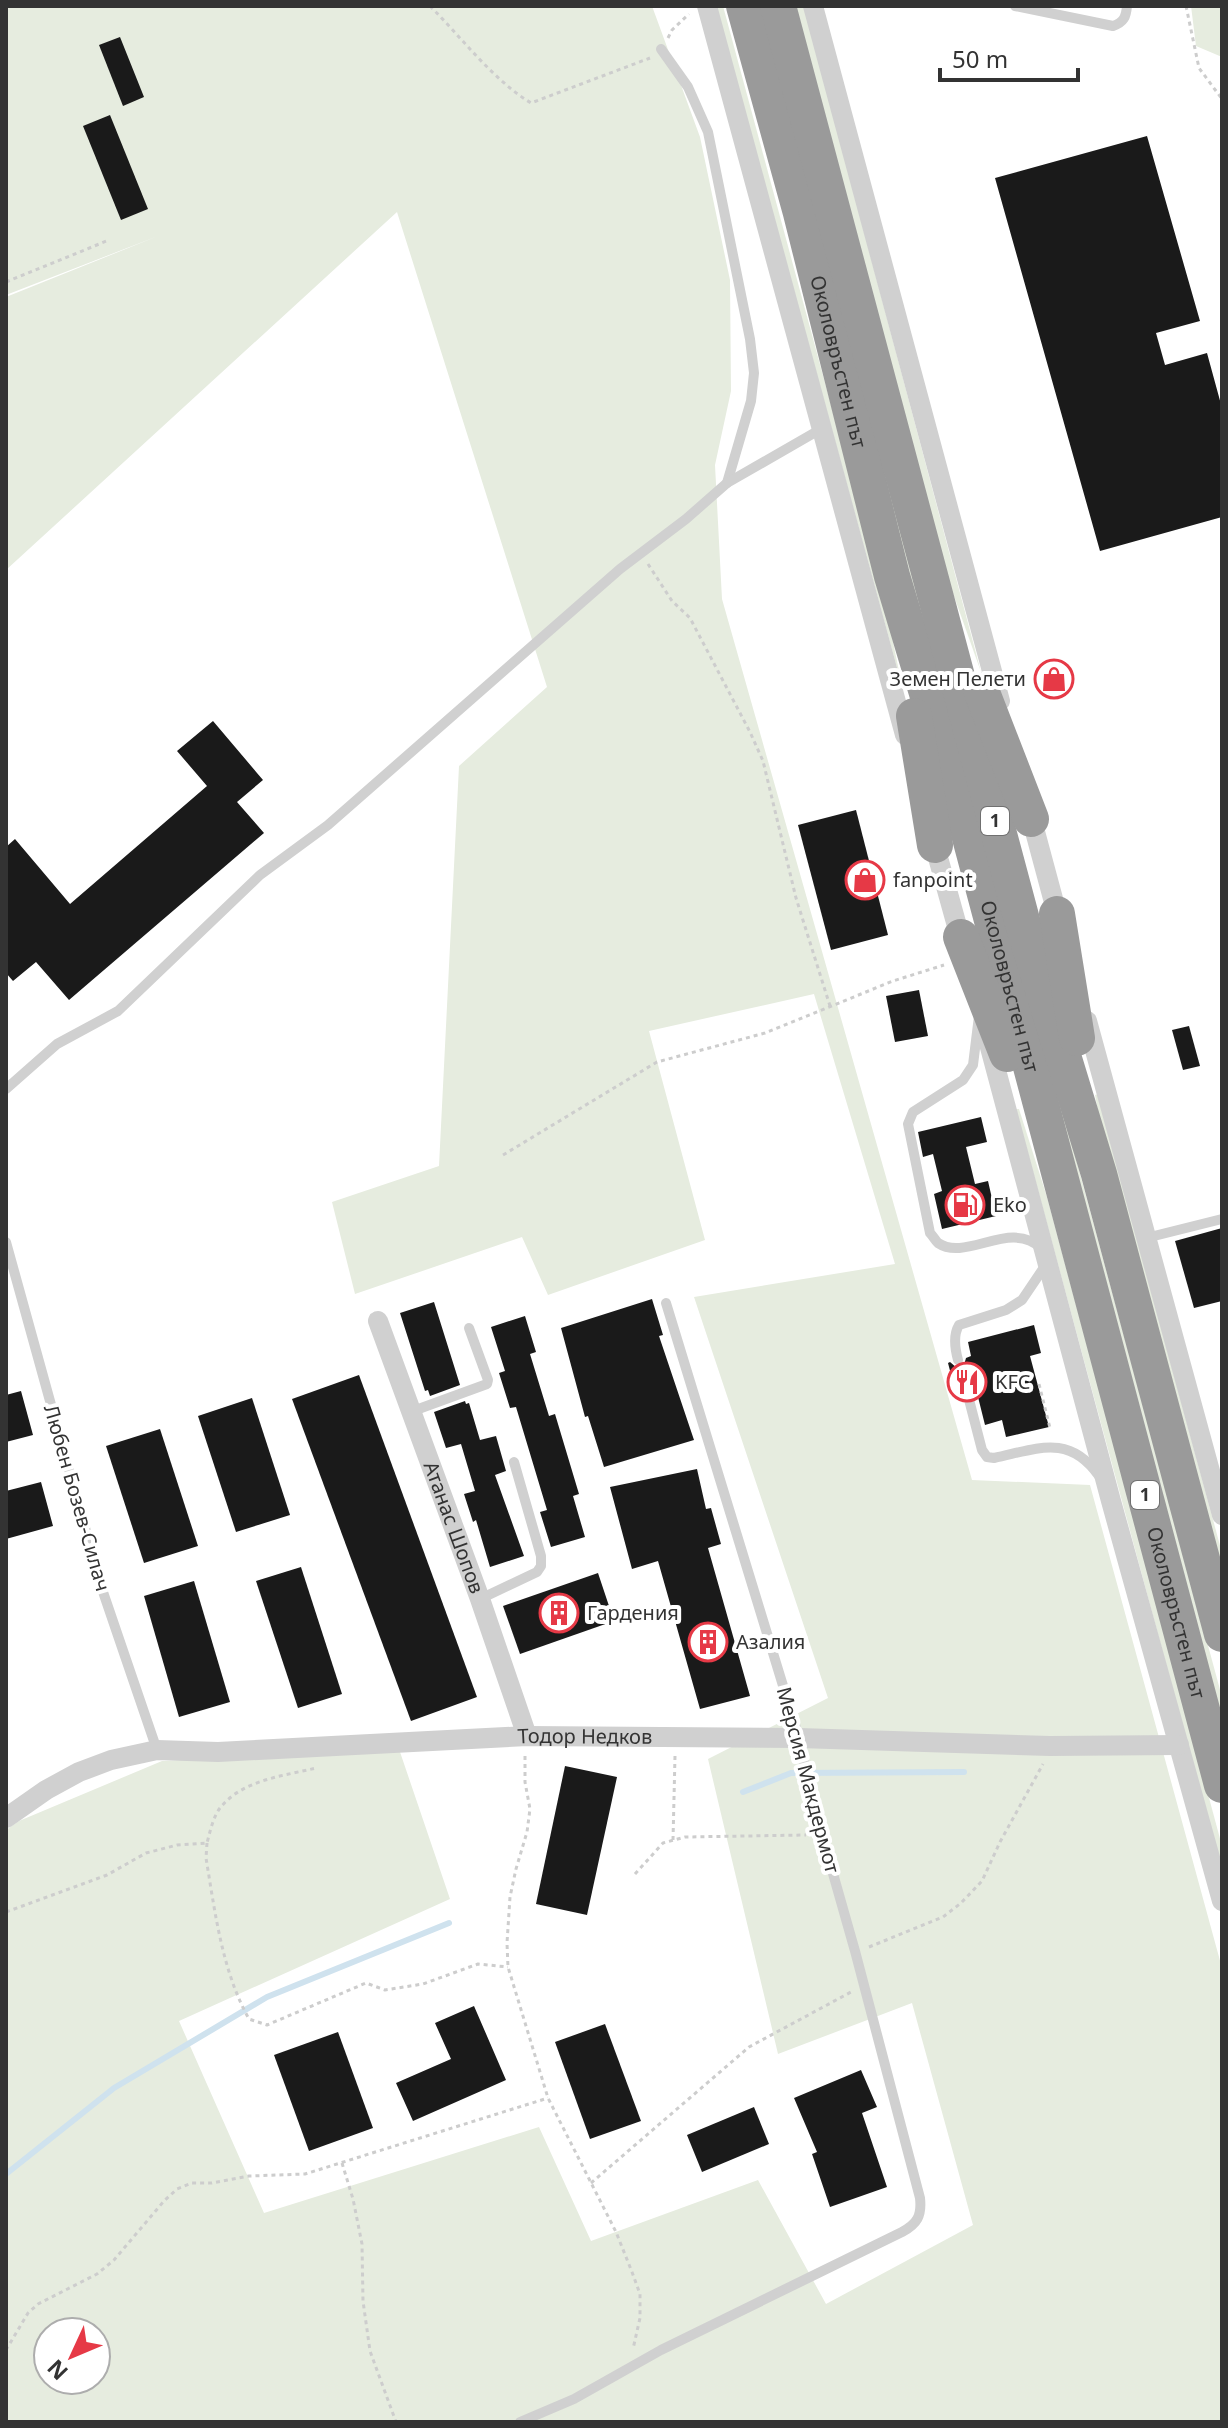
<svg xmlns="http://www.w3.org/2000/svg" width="1228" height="2428" viewBox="0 0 1228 2428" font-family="'Noto Sans',sans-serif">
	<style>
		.green { fill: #e6ecdf; fill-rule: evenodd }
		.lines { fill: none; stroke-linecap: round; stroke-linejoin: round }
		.stream { stroke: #cfe2ee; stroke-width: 6 }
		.building { fill: #1a1a1a }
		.path { stroke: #cdcdcd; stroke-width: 3; stroke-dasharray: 4 4; stroke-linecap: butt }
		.lane { stroke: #d0d0d0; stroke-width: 10 }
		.street { stroke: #d0d0d0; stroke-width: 20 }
		.highway { stroke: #9a9a9a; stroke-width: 36 }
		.labels { text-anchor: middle; stroke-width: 8; stroke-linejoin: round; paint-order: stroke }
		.shield { fill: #fff; stroke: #707070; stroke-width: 2 }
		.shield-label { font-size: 18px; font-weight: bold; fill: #333 }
		.street-label { font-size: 20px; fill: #333; stroke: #fff }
		.poi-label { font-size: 20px; fill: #333; stroke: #fff; text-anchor: start }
	</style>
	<rect width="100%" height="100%" fill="#fff"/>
	<g class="green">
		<path d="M6,6h646l48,131 30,143 1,111 -16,74 7,134 250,881 118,5 132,483v454h-1216v-592l13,-9 143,-60 237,-12 51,150 -271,122 85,192 275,-86 52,114 167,-61 68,124 147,-79 -61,-222 -134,51 -70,-295 120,-61 -134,-401 201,-33 -81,-270 -165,37 56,209 -157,55 -26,-58 -167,57 -23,-92 107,-36 20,-400 88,-79 -150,-475 -391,358v-273l152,-61 -152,59zM48,2332h48v48h-48z"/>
		<polygon points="716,6 723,6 887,612 902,686"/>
		<polygon points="796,6 804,6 981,672 950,585"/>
		<polygon points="1191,6 1222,6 1222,57 1196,46"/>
		<polygon points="868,392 1222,1697 1222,1726 861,394"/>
		<polygon points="1098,1094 1222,1553 1222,1579 1100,1123 1095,1095"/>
		<polygon points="1016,1109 1019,1109 1047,1197 1222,1846 1222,1871"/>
	</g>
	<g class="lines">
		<g class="stream">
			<polyline points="743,1792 791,1773 964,1772"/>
			<polyline points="6,2174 114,2088 267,1997 449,1923"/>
		</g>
	</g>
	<g class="building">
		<polygon points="120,37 144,97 123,106 99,45"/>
		<polygon points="110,115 148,209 121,220 83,126"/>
		<polygon points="1147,136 1200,321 1156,333 1165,365 1207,353 1222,408 1222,517 1100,551 995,178"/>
		<polygon points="1058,666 1066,695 1051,698 1044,669"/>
		<polygon points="213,721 263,780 237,802 264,833 69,1000 36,962 13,981 6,973 6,847 15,839 70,904 207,786 177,751"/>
		<polygon points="856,810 888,935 831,950 798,825"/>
		<polygon points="919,990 928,1036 895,1042 886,996"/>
		<polygon points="1189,1026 1200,1066 1183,1070 1172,1030"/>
		<polygon points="981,1117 987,1142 966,1147 975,1184 988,1181 996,1216 942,1229 934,1194 942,1191 933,1154 923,1157 918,1132"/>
		<polygon points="1222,1228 1222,1301 1194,1308 1175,1241"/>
		<polygon points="652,1299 663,1335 659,1336 694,1440 604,1467 588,1416 585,1417 561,1328"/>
		<polygon points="434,1302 460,1385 430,1396 428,1390 425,1391 400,1313"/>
		<polygon points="525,1316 536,1352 530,1354 549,1416 555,1414 579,1494 573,1496 585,1537 551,1547 540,1512 547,1510 516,1407 510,1408 499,1373 505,1371 491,1327"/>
		<polygon points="1034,1325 1041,1353 1030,1356 1049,1427 1006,1437 1002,1420 985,1425 975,1385 969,1381 963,1381 959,1385 958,1390 955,1390 948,1363 950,1362 957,1368 964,1365 966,1358 971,1356 968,1342"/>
		<polygon points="359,1375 477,1697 411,1721 292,1399"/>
		<polygon points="21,1391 33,1435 6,1442 6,1395"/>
		<polygon points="252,1398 290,1515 236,1532 198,1416"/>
		<polygon points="465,1401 466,1404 469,1403 480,1440 496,1436 506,1471 495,1475 524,1556 490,1567 476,1520 473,1522 464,1494 475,1491 461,1444 446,1448 434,1412"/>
		<polygon points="160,1429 198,1546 144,1563 106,1446"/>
		<polygon points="697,1469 706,1509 711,1508 721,1544 708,1548 750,1696 700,1709 658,1561 632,1569 610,1487"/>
		<polygon points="41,1482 53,1526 6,1539 6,1491"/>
		<polygon points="301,1567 342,1694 298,1708 256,1581"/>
		<polygon points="598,1573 614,1621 520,1654 503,1606"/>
		<polygon points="194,1581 230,1702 179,1717 144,1596"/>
		<polygon points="565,1766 617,1777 587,1915 536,1904"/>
		<polygon points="474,2006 506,2080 413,2121 396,2083 451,2059 435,2023"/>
		<polygon points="605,2024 641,2121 590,2139 555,2042"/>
		<polygon points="338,2032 373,2128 309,2151 274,2055"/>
		<polygon points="861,2070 877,2107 862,2113 887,2187 830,2207 812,2154 817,2152 794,2098"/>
		<polygon points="754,2107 769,2144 702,2172 687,2135"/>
	</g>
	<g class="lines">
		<g class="path">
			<path d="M430,6c33,33 62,73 101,97l119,-45"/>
			<polyline points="1186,6 1199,68 1222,99"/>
			<polyline points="668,38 672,30 689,14"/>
			<polyline points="6,282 109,240"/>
			<polyline points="648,564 672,601 690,618 750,732 763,761 796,898 830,1006"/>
			<polyline points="503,1155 657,1062 765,1033 893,981 944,965"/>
			<polyline points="1039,1384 1050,1428"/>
			<polyline points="525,1756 525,1782 530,1809 527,1832 516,1869 510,1897 507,1943 508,1967 548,2098 616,2232 632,2272 640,2294 640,2318 633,2349"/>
			<polyline points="673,1840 675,1756"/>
			<path d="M207,1843l-1,15c9,54 16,113 43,161l18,6 99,-42 19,7 38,-6 55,-20 30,3"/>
			<polyline points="635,1874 663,1843 685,1837 806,1835"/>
			<path d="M6,1912l101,-37 39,-22 31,-8 30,-2c3,-11 6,-26 13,-35 22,-28 63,-32 96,-40"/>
			<polyline points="869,1947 943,1917 961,1903 982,1881 1000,1842 1043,1764"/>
			<polyline points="342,2163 353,2199 362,2244 363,2301 370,2351 396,2422"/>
			<polyline points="591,2183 749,2047 851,1992"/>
			<polyline points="6,2350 28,2313 38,2304 97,2274 114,2260 164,2201 177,2189 192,2183 212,2183 249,2176 305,2174 548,2098"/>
		</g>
		<g class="lane">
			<path d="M1015,6l98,20c11,-4 13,-9 14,-20"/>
			<polyline points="661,49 688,87 708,132 750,339 754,373 751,401 727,483"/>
			<path d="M979,1016l-6,49 -10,15 -50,32 -5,12 22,109c3,3 5,7 8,10 28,19 72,-24 103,5"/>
			<polyline points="6,1089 57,1044 118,1011 260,875 328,825 620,569 686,519 727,483 821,429"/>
			<polyline points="1146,1238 1222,1219"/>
			<polyline points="6,1242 102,1589 157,1750"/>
			<path d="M958,1360c-3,-11 -5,-25 1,-35l47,-15 16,-10 25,-37"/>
			<path d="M966,1388l16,62 5,7 7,1c43,-9 75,-25 105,18"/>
			<polyline points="413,1411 487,1384 488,1380 469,1328"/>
			<polyline points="480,1599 537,1572 541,1566 541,1556 514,1462"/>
			<path d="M520,2422l54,-23 87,-49 241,-118c15,-8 20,-16 18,-34l-65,-247 -50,-176 -1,-16 -5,-21 -133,-435"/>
		</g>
		<g class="street">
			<polyline points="707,6 905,735"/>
			<polyline points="813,6 1000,701"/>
			<polyline points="1030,813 1059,921"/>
			<polyline points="932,836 962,944"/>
			<polyline points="1087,1021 1222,1515"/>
			<polyline points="988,1040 1111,1501 1222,1901"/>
			<path id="s1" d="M378,1321l102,278 47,137"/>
			<path id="s2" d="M6,1818l40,-28 33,-18 32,-12 46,-10 61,2 309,-16 272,2 251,8 129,-1"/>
		</g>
		<g class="highway">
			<path id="s3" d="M744,6l57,207 91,363 76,254 254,955"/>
			<polyline points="778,6 1023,924 1099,1174 1222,1634"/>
			<polyline points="981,690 1031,819"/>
			<polyline points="914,716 935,845"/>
			<polyline points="1057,914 1077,1038"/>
			<polyline points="961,937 1007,1054"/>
		</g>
	</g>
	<defs>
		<g id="shop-ring" transform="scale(2)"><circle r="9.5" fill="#fff" stroke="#e63946" stroke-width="1.5"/><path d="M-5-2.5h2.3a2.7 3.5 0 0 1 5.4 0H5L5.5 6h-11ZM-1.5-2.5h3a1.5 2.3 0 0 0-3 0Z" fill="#e63946"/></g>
		<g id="fuel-ring" transform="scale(2)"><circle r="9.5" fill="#fff" stroke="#e63946" stroke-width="1.5"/><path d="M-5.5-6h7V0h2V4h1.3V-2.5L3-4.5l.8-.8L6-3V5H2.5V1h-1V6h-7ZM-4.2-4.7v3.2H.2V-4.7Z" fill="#e63946"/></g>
		<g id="restaurant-ring" transform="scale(2)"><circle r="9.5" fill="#fff" stroke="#e63946" stroke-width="1.5"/><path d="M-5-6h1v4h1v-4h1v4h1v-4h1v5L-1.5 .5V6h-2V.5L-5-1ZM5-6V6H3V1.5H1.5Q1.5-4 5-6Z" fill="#e63946"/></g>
		<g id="building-ring" transform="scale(2)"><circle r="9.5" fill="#fff" stroke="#e63946" stroke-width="1.5"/><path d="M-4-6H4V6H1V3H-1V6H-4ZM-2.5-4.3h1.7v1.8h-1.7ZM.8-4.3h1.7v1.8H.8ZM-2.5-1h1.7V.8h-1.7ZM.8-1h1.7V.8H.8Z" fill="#e63946"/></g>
	</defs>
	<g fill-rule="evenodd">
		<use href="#shop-ring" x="1054" y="679"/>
		<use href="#shop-ring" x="865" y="880"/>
		<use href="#fuel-ring" x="965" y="1205"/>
		<use href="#restaurant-ring" x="967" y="1382"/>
		<use href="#building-ring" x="559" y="1613"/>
		<use href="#building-ring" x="708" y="1642"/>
	</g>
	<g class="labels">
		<g class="shield">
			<rect x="981" y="807" width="28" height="28" rx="6"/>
			<rect x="1131" y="1481" width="28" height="28" rx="6"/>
		</g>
		<g class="shield-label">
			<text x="995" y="827">1</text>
			<text x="1145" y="1501">1</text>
		</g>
		<g class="street-label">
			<text dy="7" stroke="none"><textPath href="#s3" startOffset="368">Околовръстен път</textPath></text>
			<text dy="7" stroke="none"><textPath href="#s3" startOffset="1016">Околовръстен път</textPath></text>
			<text transform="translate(77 1498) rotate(74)" y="7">Любен Бозев-Силач</text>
			<text dy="7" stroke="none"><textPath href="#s1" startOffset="220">Атанас Шопов</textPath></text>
			<text dy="7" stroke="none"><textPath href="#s3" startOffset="1664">Околовръстен път</textPath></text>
			<text dy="7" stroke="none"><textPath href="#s2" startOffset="596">Тодор Недков</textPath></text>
			<text transform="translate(808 1780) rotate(75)" y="7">Мерсия Макдермот</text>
		</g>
		<g class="poi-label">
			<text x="1026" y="686" text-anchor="end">Земен Пелети</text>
			<text x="893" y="887">fanpoint</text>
			<text x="993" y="1212">Eko</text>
			<text x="995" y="1389">KFC</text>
			<text x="587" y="1620">Гардения</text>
			<text x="736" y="1649">Азалия</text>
		</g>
	</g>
	<rect width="1228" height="2428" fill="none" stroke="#333333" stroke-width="16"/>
	<g transform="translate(72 2356) rotate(226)"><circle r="38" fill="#ffffff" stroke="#adadad" stroke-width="2"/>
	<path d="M0-6L14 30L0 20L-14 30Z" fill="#e63946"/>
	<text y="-12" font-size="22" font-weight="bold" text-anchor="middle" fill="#333333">N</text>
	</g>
	<path d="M940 68v12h138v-12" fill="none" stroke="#333333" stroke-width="4"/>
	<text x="952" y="68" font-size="24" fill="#333333" stroke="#ffffff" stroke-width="6" paint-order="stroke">50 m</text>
</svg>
